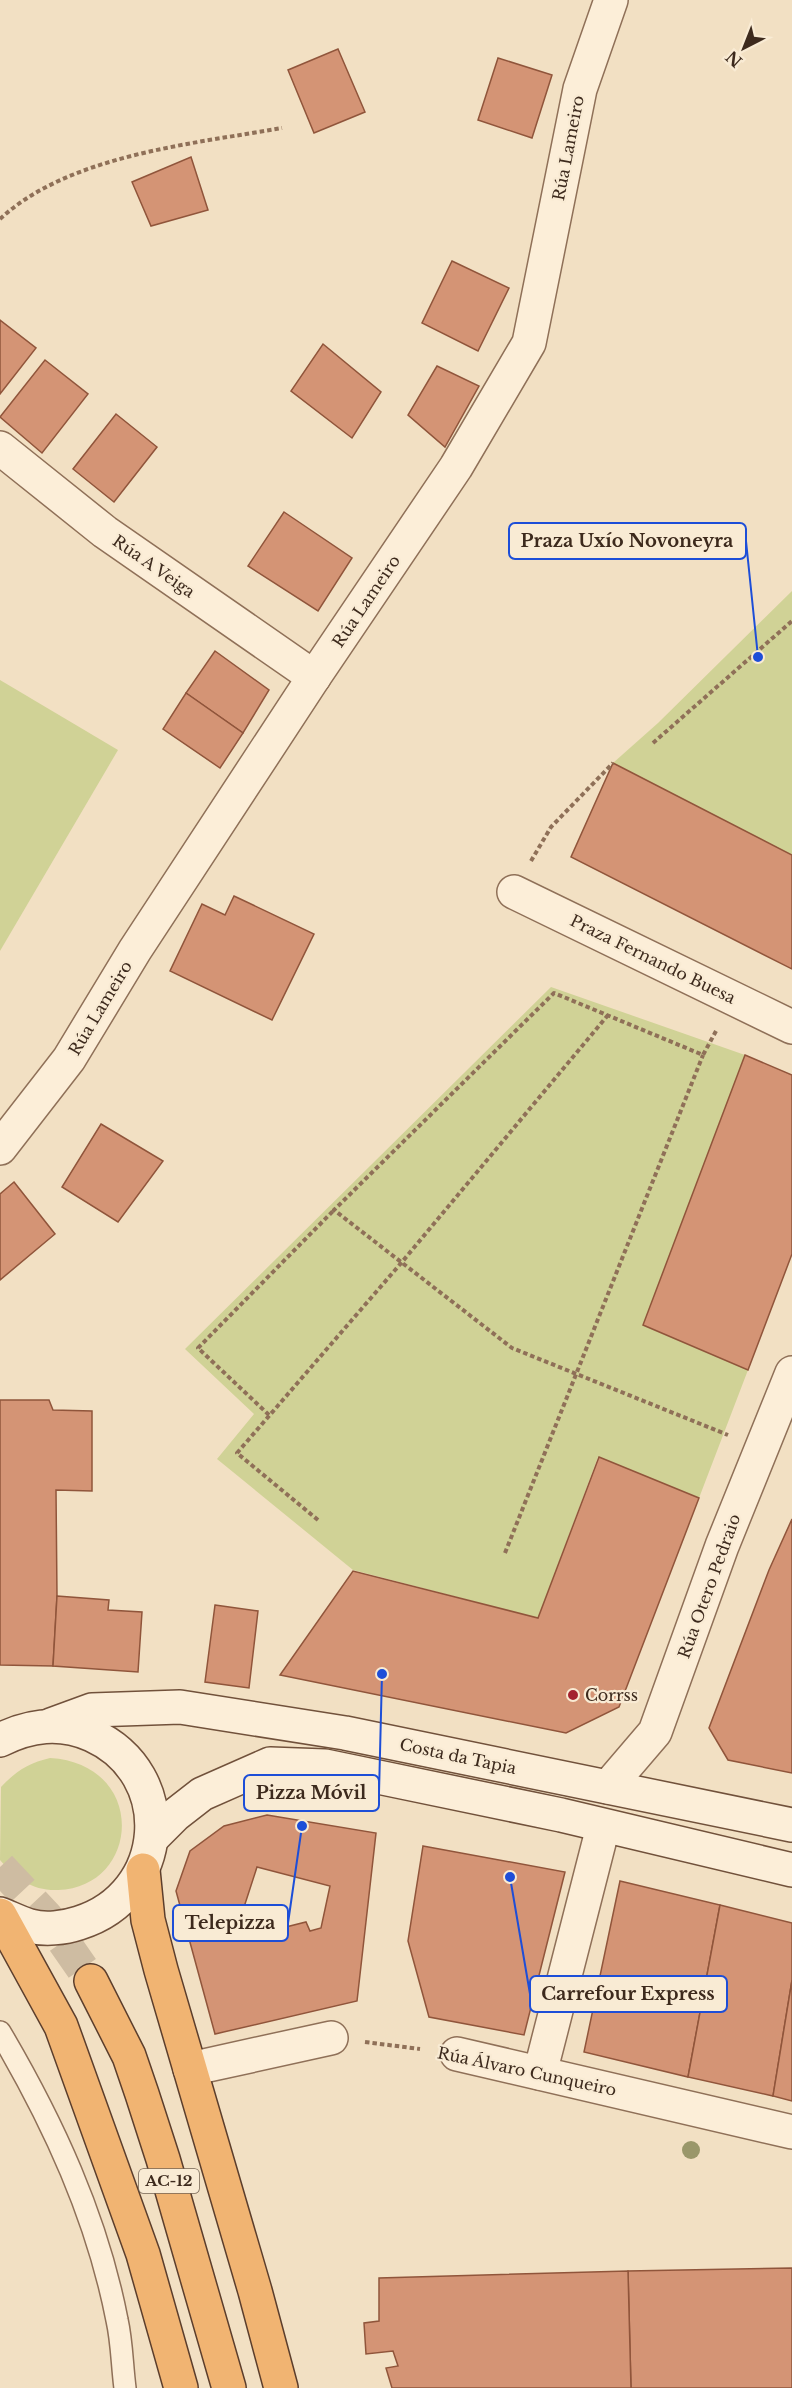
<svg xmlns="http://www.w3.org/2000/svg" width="792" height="2388" viewBox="0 0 792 2388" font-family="'Libre Baskerville',serif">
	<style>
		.green { fill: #d0d296 }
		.building { fill: #d49475; stroke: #90553b; stroke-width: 1.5; fill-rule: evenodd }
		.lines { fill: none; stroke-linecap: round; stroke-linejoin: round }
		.trunk-tunnel { stroke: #cebca2; stroke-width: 33; stroke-dasharray: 33 16; stroke-linecap: butt }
		.service-casing { stroke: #8f7058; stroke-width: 24 }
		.minor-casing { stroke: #8f7058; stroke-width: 36 }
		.secondary-casing { stroke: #71513b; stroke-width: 36 }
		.trunk-casing { stroke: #5c3e2c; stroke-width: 36 }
		.path { stroke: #8f7058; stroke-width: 4; stroke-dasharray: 4.5 3; stroke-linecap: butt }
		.service { stroke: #fceed8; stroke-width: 21 }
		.minor { stroke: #fceed8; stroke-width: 33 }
		.secondary { stroke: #fceed8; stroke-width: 33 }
		.trunk { stroke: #f1b472; stroke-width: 33 }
		.tree { fill: #9a976a }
		.poi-dot { fill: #a4222f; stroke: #f9ebd4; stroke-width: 2 }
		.labels { text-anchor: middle; stroke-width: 4.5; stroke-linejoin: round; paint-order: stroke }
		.shield { fill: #f9ebd4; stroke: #756454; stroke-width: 1.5 }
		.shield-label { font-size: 15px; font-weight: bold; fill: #3d2a1d }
		.street-label { font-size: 16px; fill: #3d2a1d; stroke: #f9ebd4 }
		.poi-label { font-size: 16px; fill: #3d2a1d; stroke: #f9ebd4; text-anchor: start }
		.leader { fill: none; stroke: #1d4ed8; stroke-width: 2 }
		.callout-dot { fill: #1d4ed8; stroke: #f9ebd4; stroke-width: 2 }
		.callout { fill: #f9ebd4; stroke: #1d4ed8; stroke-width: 2 }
		.callout-label { font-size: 18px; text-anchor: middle; font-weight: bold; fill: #3d2a1d }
	</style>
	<rect width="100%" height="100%" fill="#f2e0c3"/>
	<g class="green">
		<polygon points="792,591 792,855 613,763 658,723"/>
		<polygon points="0,680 118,750 0,951"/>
		<polygon points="551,987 745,1055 643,1325 748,1370 699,1498 598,1457 538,1618 353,1570 217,1459 254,1414 185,1349"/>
		<path d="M50,1758c98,6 91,129 8,132 -25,1 -42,-11 -58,-30l1,-73c15,-16 28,-24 49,-29z"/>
	</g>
	<g class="building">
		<polygon points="338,49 365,112 314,133 288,70"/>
		<polygon points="498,58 552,75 532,138 478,120"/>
		<polygon points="191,157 208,210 151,226 132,182"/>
		<polygon points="452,261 509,288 478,351 422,323"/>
		<polygon points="0,320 36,348 0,394"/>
		<polygon points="323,344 381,392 352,438 291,391"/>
		<polygon points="45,360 88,394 42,453 0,417"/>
		<polygon points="437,366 479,386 445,447 408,415"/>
		<polygon points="116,414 157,447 114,502 73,469"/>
		<polygon points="284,512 352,558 318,611 248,566"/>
		<polygon points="215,651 269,690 243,733 186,693"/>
		<polygon points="186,693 243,733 220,768 163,729"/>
		<polygon points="613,763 792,855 792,969 571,857"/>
		<polygon points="234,896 314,934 272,1020 170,971 202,904 225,915"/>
		<polygon points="745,1055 792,1075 792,1254 748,1370 643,1325"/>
		<polygon points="101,1124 163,1161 118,1222 62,1187"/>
		<polygon points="14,1182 55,1234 0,1280 0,1194"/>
		<polygon points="0,1400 49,1400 53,1410 92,1411 92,1491 56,1490 57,1596 53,1666 0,1665"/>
		<polygon points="599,1457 699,1498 619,1707 566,1733 280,1675 353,1571 538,1618"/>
		<polygon points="792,1519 792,1773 728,1760 709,1728 769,1570"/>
		<polygon points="57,1596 109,1600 108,1610 142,1612 138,1672 53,1666"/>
		<polygon points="215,1605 258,1611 249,1688 205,1682"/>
		<path d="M267,1815l109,18 -19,168 -142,33 -39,-143 14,-40 34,-25zM257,1867l73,19 -9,42 -11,3 -4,-9 -52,13 -9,-31z"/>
		<polygon points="423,1846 565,1872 524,2035 429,2017 408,1941"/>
		<polygon points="620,1881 720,1905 688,2077 584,2052"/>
		<polygon points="720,1905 792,1923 792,1980 773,2096 688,2077"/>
		<polygon points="792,1980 792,2101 773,2096"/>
		<polygon points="792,2268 792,2388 631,2388 628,2271"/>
		<polygon points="628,2271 631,2388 392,2388 386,2368 398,2366 393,2351 366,2354 364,2323 379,2321 379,2278"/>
	</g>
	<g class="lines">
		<polyline class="trunk-tunnel" points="0,1867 46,1916 91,1981"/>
		<g class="service-casing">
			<path id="service" d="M0,2032c53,90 97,185 117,288 5,22 5,45 8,68"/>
		</g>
		<g class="minor-casing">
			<g id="minor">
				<polyline points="0,448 105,532 314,677"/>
				<polyline points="514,892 792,1027"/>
				<polyline points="0,1148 69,1059 135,950 314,677 456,467 529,343 580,89 611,0"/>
				<polyline points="608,1787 655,1732 722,1546 792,1373"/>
				<polyline points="457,2054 792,2132"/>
				<polyline points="190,2069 331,2038"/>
				<polyline points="540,2073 603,1827"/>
			</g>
		</g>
		<g class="secondary-casing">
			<g id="secondary">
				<polyline points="51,1725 92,1710 180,1707 345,1733 792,1825"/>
				<path d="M0,1740c30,-15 60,-19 92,-5 86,39 77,160 -13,188 -15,5 -34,7 -49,3 -10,-3 -20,-8 -30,-12"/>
				<polyline points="152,1838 175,1815 202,1794 270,1764 325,1766 561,1815 792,1870"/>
			</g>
		</g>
		<g class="trunk-casing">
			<g id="trunk">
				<polyline points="143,1870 148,1920 161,1970 255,2291 281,2388"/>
				<polyline points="0,1915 61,2026 143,2254 181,2388"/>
				<polyline points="91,1981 129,2056 142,2094 163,2159 229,2388"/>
			</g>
		</g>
		<g class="path">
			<path d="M0,219c69,-64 192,-75 282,-91"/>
			<polyline points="653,743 792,621"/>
			<polyline points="531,861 551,827 613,763"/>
			<polyline points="716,1031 703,1055 554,993 334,1210 512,1348 728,1435"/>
			<polyline points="269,1415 198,1348 334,1210"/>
			<polyline points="318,1520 237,1453 402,1262 608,1015"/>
			<polyline points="505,1553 703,1055"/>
			<polyline points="365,2042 420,2049"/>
		</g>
		<use href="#service" class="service"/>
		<use href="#minor" class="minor"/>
		<use href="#secondary" class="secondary"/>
		<use href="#trunk" class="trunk"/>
	</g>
	<circle class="tree" cx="691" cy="2150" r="9"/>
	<circle class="poi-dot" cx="573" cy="1695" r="6"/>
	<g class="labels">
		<rect class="shield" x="139" y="2169" width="60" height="24" rx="4.5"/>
		<g class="shield-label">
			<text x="169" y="2186">AC-12</text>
		</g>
		<g class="street-label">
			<text transform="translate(568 148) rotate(-79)" y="6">Rúa Lameiro</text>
			<text transform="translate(154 566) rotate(35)" y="6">Rúa A Veiga</text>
			<text transform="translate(366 601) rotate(-56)" y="6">Rúa Lameiro</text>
			<text transform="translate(653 959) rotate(26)" y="6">Praza Fernando Buesa</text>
			<text transform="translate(100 1008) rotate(-59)" y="6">Rúa Lameiro</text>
			<text transform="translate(709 1586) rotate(-70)" y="6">Rúa Otero Pedraio</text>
			<text transform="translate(458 1756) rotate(12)" y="6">Costa da Tapia</text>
			<text transform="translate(527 2071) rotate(12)" y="6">Rúa Álvaro Cunqueiro</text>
		</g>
		<g class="poi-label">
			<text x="585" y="1701">Corrss</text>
		</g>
	</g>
	<path class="leader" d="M758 657L746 541M382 1674L379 1793M302 1826L288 1923M510 1877L530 1994"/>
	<g class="callout-dot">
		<circle cx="758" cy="657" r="6"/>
		<circle cx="382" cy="1674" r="6"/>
		<circle cx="302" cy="1826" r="6"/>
		<circle cx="510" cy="1877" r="6"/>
	</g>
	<g class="callout">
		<rect x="509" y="523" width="237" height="36" rx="6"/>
		<rect x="244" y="1775" width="135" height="36" rx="6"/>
		<rect x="173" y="1905" width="115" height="36" rx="6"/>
		<rect x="530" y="1976" width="197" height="36" rx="6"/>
	</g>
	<g class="callout-label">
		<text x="627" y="547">Praza Uxío Novoneyra</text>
		<text x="311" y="1799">Pizza Móvil</text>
		<text x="230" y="1929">Telepizza</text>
		<text x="628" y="2000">Carrefour Express</text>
	</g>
	<g transform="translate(744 48) rotate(222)" stroke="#f9ebd4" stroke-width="4.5" paint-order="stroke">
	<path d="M0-4.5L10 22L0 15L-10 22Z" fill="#3d2a1d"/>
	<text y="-9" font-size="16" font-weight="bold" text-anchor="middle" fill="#3d2a1d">N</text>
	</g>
</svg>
